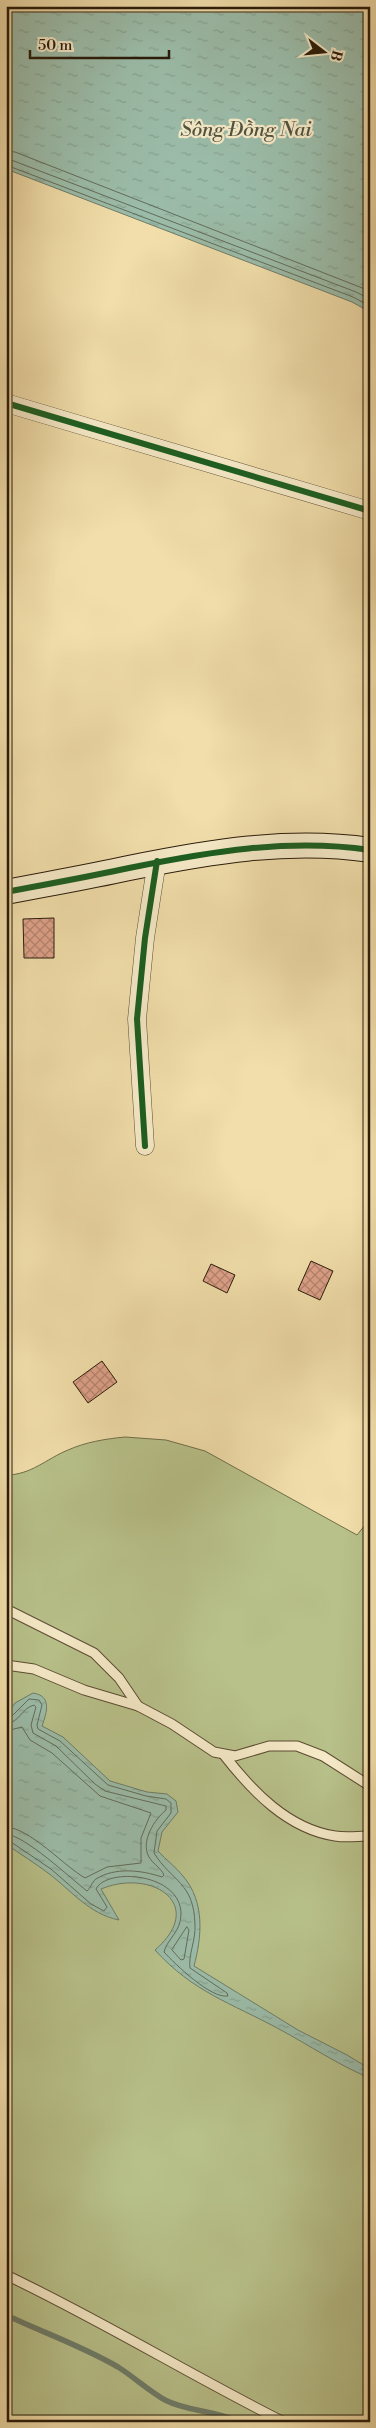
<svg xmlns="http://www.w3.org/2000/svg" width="376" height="2428" viewBox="0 0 376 2428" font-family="'Libre Bodoni',serif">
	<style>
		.grass { fill: #b8c18a; stroke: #706e4a }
		.water { fill: url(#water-ripples); stroke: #6d7c69 }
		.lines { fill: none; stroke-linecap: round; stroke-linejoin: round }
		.shore { stroke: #626c5a; stroke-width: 1 }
		.stream { stroke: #6d7c69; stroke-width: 5.5 }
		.building { fill: url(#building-cross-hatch); stroke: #291b0a }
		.lane-casing { stroke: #5b4c32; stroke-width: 11 }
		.street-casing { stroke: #5b4c32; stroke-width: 19 }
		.secondary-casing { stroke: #291b0a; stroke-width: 26 }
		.lane { stroke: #f6eac8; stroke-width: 9 }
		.street { stroke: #f6eac8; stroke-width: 18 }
		.secondary { stroke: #f6eac8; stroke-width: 24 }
		.cycleway-casing { stroke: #f6eac8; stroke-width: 9 }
		.cycleway { stroke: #1b5e20; stroke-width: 6 }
		.labels { text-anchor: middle; stroke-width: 4.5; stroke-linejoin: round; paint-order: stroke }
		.water-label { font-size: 20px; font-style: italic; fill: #515342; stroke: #f6eac8 }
	</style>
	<defs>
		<pattern id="water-ripples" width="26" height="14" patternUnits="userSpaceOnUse" patternTransform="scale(1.25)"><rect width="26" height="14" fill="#9bbca9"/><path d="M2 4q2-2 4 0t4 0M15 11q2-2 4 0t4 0" fill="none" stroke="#86a190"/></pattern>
		<pattern id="building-cross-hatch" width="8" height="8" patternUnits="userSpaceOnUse" patternTransform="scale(1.25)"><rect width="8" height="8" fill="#dfa28a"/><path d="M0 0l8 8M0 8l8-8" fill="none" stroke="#b5836f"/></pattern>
	</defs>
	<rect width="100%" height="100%" fill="#f1deaa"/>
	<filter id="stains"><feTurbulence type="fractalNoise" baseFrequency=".004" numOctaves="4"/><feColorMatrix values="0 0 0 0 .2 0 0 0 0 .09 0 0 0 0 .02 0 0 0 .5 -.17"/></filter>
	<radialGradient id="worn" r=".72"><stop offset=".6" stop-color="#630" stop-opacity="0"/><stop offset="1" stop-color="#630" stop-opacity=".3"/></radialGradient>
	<path class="grass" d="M125,1437l41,3 39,11 152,84 13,-16v903h-364v-947c25,0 40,-16 62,-25 18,-8 37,-11 57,-13z"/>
	<g class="water">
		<polygon points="6,6 370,6 370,312 352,302 6,169"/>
		<path d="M33,1693c19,3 14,19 9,33l21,11 47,44 37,11 20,2 9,7 2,11 -16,20 -4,19c8,9 18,16 25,25 22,26 19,60 11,90l104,64 49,25 23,14v9c-32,-13 -61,-33 -91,-49 -48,-26 -86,-37 -124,-79 53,-46 -4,-82 -54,-61l18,31c-30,-6 -47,-29 -71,-47 -13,-10 -28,-19 -42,-29v-128l9,-13z"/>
	</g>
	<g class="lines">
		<g class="shore">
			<polyline points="6,151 15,152 370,291"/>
			<polyline points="6,158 356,292 370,299"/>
			<polyline points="6,165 353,297 370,306"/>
			<path d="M6,1717l6,-1 17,-17 10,1 3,5 -5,20 1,4 22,12 48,44 38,11 20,3 5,4v10l-14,18 -3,22c18,29 40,29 41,72 1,14 -7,31 -5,43l37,25 1,3c-17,3 -53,-32 -64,-44 3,-13 17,-20 17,-38 0,-41 -74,-47 -85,-25l11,18 -3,4 -13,-7 -40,-35 -40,-27 -5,-1"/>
			<path d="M6,1724c13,-1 16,-16 28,-19l2,2 -5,18 2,8 23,13 39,38 10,7 61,15v4c-11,9 -26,31 -17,47 4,7 12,11 15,18l-2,2c-21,-7 -47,-10 -66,2 -5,4 -5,9 -9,12 -17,-13 -61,-55 -81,-57"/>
			<path d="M6,1731l16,-4 8,13 22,13 48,43 51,17 -10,25v25l-34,4 -22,11c-21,-12 -55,-50 -79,-51"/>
			<polygon points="187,1927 189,1930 184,1959 181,1960 172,1950"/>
		</g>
		<path class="stream" d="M6,2315c38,18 76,31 112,52 16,10 31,24 47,33 23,12 50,10 74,22"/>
	</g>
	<g class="building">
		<polygon points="54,918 54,958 24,958 23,919"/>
		<polygon points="311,1261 333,1271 320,1300 298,1290"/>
		<polygon points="211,1264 235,1275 227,1293 203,1281"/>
		<polygon points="102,1361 117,1382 88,1403 73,1382"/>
	</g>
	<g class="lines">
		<g class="lane-casing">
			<g id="lane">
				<polyline points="6,1609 94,1653 119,1678 138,1706"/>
				<polyline points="6,1665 34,1669 84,1690 138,1706 172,1724 214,1752 235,1756 269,1746 297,1746 323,1756 370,1786"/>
				<path d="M224,1755c28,36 64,74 111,81 12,2 23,0 35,0"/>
				<path d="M6,2275c95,45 184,100 278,147"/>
			</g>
		</g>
		<g class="street-casing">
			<g id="street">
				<polyline points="6,403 370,511"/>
				<polyline points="145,1146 137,1019 145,938 157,861"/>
			</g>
		</g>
		<g class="secondary-casing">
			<path id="secondary" d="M6,892c41,-8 82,-15 123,-24 79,-16 160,-30 241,-18"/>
		</g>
		<use href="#lane" class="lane"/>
		<use href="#street" class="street"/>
		<use href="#secondary" class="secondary"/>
		<g class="cycleway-casing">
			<g id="cycleway">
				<polyline points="6,403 370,511"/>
				<path d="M6,892c41,-8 82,-15 123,-24 79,-16 160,-30 241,-18"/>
				<polyline points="145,1146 137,1019 145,938 157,861"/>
			</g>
		</g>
		<use href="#cycleway" class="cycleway"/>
	</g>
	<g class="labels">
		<g class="water-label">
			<text x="246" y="136">Sông Đồng Nai</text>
		</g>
	</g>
	<rect width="376" height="2428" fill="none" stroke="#f1deaa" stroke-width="25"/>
	<rect x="8" y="8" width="361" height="2413" fill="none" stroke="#291b0a" stroke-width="2.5"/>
	<rect x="12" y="12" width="351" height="2403" fill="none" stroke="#291b0a"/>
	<g transform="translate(324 52) rotate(106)" stroke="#f6eac8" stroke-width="4" paint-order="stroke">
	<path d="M0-4L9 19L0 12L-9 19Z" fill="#291b0a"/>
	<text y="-8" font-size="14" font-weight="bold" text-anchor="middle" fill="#291b0a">B</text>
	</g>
	<path d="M30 50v8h139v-8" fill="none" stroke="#291b0a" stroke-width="2.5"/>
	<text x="38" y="50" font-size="15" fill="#291b0a" stroke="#f6eac8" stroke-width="4" paint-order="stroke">50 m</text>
	<rect width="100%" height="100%" filter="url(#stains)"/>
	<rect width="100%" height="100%" fill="url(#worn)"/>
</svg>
